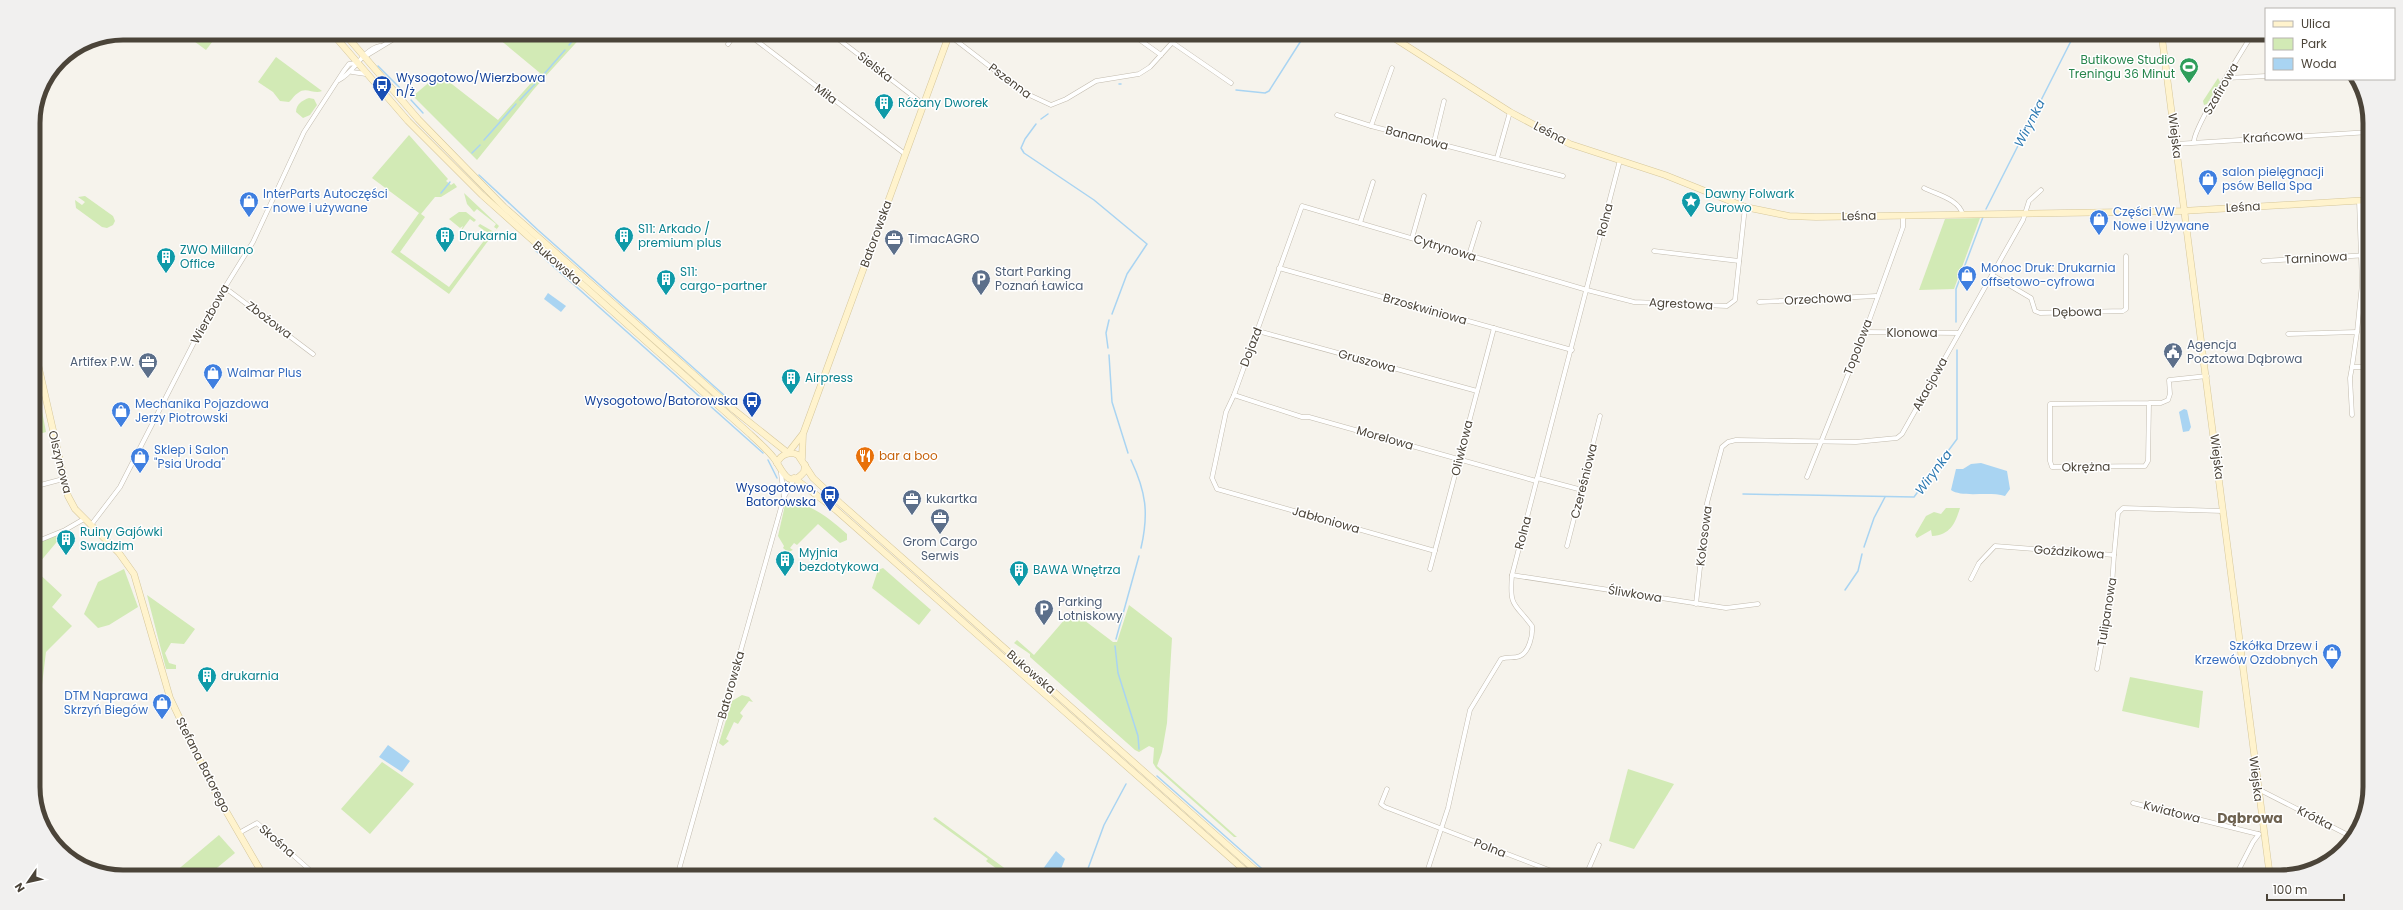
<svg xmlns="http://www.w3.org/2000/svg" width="2403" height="910" viewBox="0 0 2403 910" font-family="Poppins,sans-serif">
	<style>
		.green { fill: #d2eab5 }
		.water { fill: #a9d4f2 }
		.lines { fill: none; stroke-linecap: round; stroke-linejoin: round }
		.stream { stroke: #a9d4f2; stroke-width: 1.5 }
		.street-casing { stroke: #c2bbae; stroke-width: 5 }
		.secondary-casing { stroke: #d6c79b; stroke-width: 7 }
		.street { stroke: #fff; stroke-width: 4 }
		.secondary { stroke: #fff3cd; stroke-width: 6 }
		.labels { text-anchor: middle; stroke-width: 3; stroke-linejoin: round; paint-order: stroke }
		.leisure-label { font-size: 12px; fill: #27864d; stroke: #fff; text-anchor: end }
		.street-label { font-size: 12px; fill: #4b4439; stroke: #fff }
		.transit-label { font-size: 12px; fill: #164399; stroke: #fff; text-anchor: end }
		.culture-label { font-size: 12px; fill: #0d838f; stroke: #fff; text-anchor: start }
		.shop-label { font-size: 12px; fill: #366cbe; stroke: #fff; text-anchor: start }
		.service-label { font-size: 12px; fill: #4e5e75; stroke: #fff; text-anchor: start }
		.food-label { font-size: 12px; fill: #c56008; stroke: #fff; text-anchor: start }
		.water-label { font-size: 13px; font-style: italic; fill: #2e7ab2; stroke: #fff }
		.quarter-label { font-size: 14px; font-weight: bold; fill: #6e6250; stroke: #fff }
		.rim { fill: none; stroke: #4b4439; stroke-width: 5 }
	</style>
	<rect width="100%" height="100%" fill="#f6f3ec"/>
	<g class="green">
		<polygon points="183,33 219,33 206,50"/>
		<polygon points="493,34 584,34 534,89 477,160 413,96 439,74 498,120 540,73"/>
		<path d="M276,57l46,34c-8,4 -16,-5 -24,2 -4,2 -6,7 -9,9l-9,-1 -7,-9 -15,-10z"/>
		<polygon points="2218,78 2220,82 2207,104 2204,105 2203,101"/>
		<path d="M309,98l5,1 3,6 -7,10 -7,3 -7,-6c0,-8 7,-12 13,-14z"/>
		<polygon points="409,135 448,179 446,181 451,185 454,183 457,187 441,197 435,197 421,214 425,217 400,252 449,287 489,234 478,226 480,224 494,232 497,229 494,227 496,224 477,209 474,212 467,204 464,193 499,226 449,294 391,252 419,213 372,178"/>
		<polygon points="85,196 113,216 115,221 113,225 107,228 102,227 76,208 75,200 82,205 85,202 78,197"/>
		<polygon points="459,212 466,212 476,220 474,222 470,219 461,231 463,226 460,228 449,219"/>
		<polygon points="1980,218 1954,289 1919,290 1945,219"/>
		<polygon points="33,364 46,432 39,434 37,424 33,425"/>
		<path d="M791,501c23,5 39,18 56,33v6l-7,3 -22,-19 -21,21 -3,-2 -4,5 3,2 -5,2 -5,-4 1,-2 -6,-10 7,-31z"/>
		<path d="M1946,508h14c-5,16 -10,27 -28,28l-1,-6 -14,8 -2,-3 11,-19 8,-4 7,2z"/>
		<polygon points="66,531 34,569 62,595 52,607 72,626 46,652 40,701 33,714 33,545"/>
		<polygon points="883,568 931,610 919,625 872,588 878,570"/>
		<polygon points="124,569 138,607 109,625 98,628 84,614 98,582"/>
		<polygon points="147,595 195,629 184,644 171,643 165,653 169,663 176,665 176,669 166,669"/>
		<polygon points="1129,605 1172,638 1167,723 1162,752 1157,766 1237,837 1234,837 1156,768 1153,763 1154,748 1149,746 1139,752 1135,750 1030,657 1030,654 1014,643 1017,640 1034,655 1072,611 1113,642 1117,642"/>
		<polygon points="2130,677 2203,691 2199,728 2122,711"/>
		<polygon points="742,695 749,697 753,702 749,701 740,713 743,716 738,724 734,722 726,739 729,741 723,746 719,743 732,701"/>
		<polygon points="382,762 414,784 370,834 341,809"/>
		<polygon points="1628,769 1674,784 1634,849 1609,841"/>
		<polygon points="935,817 1003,867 1011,874 1004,874 986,861 988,859 933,819"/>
		<polygon points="219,835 235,853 212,872 175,872"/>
	</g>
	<g class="water">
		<polygon points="548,293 566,306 561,312 544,299"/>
		<polygon points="2184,409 2187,410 2191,427 2189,431 2183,432 2179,412"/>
		<path d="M1981,463l26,8 3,18 -5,7c-16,-5 -43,2 -54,-6l5,-21h7l8,-5z"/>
		<polygon points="388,745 410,761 402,772 379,757"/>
		<polygon points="1056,851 1065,859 1059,874 1041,874 1040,873"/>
	</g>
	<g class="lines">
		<g class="stream">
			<polyline points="569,45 579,34"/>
			<polyline points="378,66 401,89"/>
			<polyline points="538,81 565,50"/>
			<polyline points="1119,84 1121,84"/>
			<polyline points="1236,90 1265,93 1269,91 1304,36"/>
			<polyline points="411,100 423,113"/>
			<polyline points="520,100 535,84"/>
			<polyline points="1041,119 1048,114"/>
			<polyline points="1036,124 1025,139 1021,148 1024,153 1094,200 1147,244 1127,274 1112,314"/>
			<polyline points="484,140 516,104"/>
			<polyline points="472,153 480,145"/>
			<polyline points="479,175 538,230 733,403"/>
			<polyline points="441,193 450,182"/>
			<polyline points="1986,209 2073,37"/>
			<polyline points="535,250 763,453"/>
			<polyline points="1956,322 1956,289 1983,217"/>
			<polyline points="1108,348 1106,333 1109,320"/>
			<polyline points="1109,355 1112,402 1128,453"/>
			<polyline points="768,460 777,478"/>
			<path d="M1131,460c15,32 18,53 10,88"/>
			<polyline points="1743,494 1914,497 1957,439 1957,350"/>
			<polyline points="1864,547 1874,518 1885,497"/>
			<polyline points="1845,590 1858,571 1862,554"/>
			<polyline points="1116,639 1139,556"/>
			<polyline points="1115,646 1118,673 1138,736 1139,749"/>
			<polyline points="1157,776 1269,875"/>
			<polyline points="1086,874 1104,825 1126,784"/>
		</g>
		<g class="street-casing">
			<g id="street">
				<polyline points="748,34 905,154"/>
				<polyline points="833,35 918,100 922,109"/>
				<polyline points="949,35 1023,92 1051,105 1066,99 1096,81 1139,74 1150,67 1179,35"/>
				<polyline points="1133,35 1161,55"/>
				<polyline points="1270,36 1275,39"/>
				<polyline points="1173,43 1231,83"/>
				<polyline points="728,44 735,34"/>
				<polyline points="364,57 402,34"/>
				<polyline points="352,72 366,74"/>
				<polyline points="2227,78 2266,76"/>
				<path d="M339,80c16,-8 23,-30 41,-34"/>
				<polyline points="1337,115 1371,126 1563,176"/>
				<polyline points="1371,126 1392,68"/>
				<path d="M2194,141c1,-16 45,-85 56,-103"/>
				<polyline points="1434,142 1444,101"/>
				<polyline points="2176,144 2370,132"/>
				<polyline points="1497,158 1510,112"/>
				<path d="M1924,188c14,7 35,11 39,27"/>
				<polyline points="1360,223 1373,182"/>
				<polyline points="1412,238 1424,196"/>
				<polyline points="1654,251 1739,261"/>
				<polyline points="1469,255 1479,223"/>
				<polyline points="2263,261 2369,255"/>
				<polyline points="1279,268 1572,350"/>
				<polyline points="1992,275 2031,298 2035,311 2040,313 2123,311 2126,309 2126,256"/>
				<polyline points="224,287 313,354"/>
				<polyline points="1759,302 1876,296"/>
				<polyline points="1258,331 1477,391"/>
				<polyline points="1865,332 1958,333"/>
				<polyline points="2357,332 2362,284 2359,200"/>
				<polyline points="2288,334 2357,332 2352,367 2368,367"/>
				<polyline points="2352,367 2350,378 2352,415"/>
				<polyline points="1234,395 1302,417 1309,417 1536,481"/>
				<polyline points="2149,403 2148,461 2145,466 2052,467 2050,461 2050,404 2149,403 2161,403 2168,400 2170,394 2169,380 2207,376"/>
				<polyline points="781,473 784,497"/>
				<polyline points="1807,477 1865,332 1903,227 1903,216"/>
				<polyline points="1537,478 1582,490"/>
				<polyline points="33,487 63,479"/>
				<polyline points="91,525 120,487 209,313 253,242 304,132 343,72 349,64 357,63"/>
				<polyline points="33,543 65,530 84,519"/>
				<polyline points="1567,546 1600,416"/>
				<polyline points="1435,551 1217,489 1212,478 1226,412 1234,395 1302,206 1587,290 1634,302 1727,306 1735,300 1745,207"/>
				<polyline points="1430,569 1494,328"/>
				<polyline points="1512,575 1726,608 1758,604"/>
				<polyline points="1971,579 1979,563 1995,546 2114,555 2118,513 2123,508 2223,511"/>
				<polyline points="1696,604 1707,503 1722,447 1728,442 1736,440 1856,442 1897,438 1902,434 2023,220 2029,201 2041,190"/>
				<polyline points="2097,669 2112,586 2114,555"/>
				<polyline points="1387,789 1381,804 1385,807 1562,875"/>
				<polyline points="2258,789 2350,836"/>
				<polyline points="2133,803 2258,834"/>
				<polyline points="239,833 257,823 313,873"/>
				<polyline points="678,873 784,497 794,479"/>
				<path d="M1426,875l22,-67 22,-98 31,-51c7,-3 13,0 19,-3 9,-4 13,-21 12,-30 -17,-23 -23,-18 -20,-51l108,-415"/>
				<polyline points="1586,875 1599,845"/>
				<polyline points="2235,877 2253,842 2259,834"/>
			</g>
		</g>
		<g class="secondary-casing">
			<g id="secondary">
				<path d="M332,33l76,88 74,74 268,239c7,7 16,14 23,23 8,9 14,35 31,15l1,-7"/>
				<polyline points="344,33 418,119 504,207 734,410 788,453"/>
				<polyline points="1391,36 1510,112 1570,144 1665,175 1745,207 1789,216 1816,217 2182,211 2369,200"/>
				<polyline points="2162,38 2270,877"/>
				<polyline points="33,342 68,496 75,509 119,553 134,574 170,698 215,792 262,873"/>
				<polyline points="788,453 802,435"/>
				<polyline points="802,458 803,434 949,35"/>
				<path d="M777,463c4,-9 13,-12 21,-8l15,23 27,25 421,372"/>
				<polyline points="794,478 836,510 1250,875"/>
			</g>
		</g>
		<use href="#street" class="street"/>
		<use href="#secondary" class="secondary"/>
	</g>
	<defs>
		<g id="stadium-pin" transform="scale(1)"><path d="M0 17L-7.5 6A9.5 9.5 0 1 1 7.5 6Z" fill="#2e9e5b" stroke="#fff"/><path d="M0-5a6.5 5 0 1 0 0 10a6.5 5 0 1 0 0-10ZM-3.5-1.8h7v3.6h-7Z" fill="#fff"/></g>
		<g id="bus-pin" transform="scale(1)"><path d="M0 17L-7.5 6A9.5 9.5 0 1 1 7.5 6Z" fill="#1a4fb4" stroke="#fff"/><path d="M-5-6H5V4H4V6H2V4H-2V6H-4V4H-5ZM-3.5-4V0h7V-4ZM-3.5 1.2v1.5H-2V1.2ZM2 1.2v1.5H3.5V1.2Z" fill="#fff"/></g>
		<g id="building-pin" transform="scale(1)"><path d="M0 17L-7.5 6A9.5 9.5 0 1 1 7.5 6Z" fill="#0f9aa8" stroke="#fff"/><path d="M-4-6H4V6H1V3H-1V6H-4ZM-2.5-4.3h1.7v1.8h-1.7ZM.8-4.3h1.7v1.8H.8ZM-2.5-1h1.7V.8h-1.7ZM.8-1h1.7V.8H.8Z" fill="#fff"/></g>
		<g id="shop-pin" transform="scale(1)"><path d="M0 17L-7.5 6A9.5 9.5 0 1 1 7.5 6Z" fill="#3f7fe0" stroke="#fff"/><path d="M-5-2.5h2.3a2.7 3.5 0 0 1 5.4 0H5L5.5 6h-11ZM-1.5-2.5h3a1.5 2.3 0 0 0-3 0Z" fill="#fff"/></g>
		<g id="sight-pin" transform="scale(1)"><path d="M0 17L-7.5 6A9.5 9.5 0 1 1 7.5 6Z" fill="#0f9aa8" stroke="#fff"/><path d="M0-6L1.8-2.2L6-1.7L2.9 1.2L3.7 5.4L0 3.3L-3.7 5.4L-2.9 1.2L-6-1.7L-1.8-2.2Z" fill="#fff"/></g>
		<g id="office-pin" transform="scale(1)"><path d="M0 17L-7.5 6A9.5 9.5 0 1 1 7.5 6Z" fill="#5c6f8a" stroke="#fff"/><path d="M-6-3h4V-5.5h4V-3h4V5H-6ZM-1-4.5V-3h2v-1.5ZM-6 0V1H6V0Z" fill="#fff"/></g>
		<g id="parking-pin" transform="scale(1)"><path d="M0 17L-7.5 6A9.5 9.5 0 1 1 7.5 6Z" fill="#5c6f8a" stroke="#fff"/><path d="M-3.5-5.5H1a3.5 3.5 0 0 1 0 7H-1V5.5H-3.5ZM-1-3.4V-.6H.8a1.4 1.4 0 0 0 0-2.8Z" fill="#fff"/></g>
		<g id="civic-pin" transform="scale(1)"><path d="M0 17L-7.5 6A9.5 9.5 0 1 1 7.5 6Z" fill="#5c6f8a" stroke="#fff"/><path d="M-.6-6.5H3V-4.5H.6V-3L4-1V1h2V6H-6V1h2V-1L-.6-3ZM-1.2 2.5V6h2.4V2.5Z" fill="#fff"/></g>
		<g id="restaurant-pin" transform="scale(1)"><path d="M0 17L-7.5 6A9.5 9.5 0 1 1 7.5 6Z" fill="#e8710a" stroke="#fff"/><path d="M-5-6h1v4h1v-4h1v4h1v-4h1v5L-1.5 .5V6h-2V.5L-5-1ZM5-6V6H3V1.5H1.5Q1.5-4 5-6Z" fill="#fff"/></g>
	</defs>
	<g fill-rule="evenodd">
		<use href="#stadium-pin" x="2189" y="67"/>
		<use href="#bus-pin" x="382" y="85"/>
		<use href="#building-pin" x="884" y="103"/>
		<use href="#shop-pin" x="2208" y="179"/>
		<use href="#shop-pin" x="249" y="201"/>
		<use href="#sight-pin" x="1691" y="201"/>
		<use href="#shop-pin" x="2099" y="219"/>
		<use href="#building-pin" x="445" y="236"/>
		<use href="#building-pin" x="624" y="236"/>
		<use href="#office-pin" x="894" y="239"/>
		<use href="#building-pin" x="166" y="257"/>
		<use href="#shop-pin" x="1967" y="275"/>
		<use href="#building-pin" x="666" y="279"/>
		<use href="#parking-pin" x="981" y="279"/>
		<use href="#civic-pin" x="2173" y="352"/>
		<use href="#office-pin" x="148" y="362"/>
		<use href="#shop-pin" x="213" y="373"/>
		<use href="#building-pin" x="791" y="378"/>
		<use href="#bus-pin" x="752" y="401"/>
		<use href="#shop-pin" x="121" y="411"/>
		<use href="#restaurant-pin" x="865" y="456"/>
		<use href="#shop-pin" x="140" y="457"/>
		<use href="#bus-pin" x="830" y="495"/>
		<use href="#office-pin" x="912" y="499"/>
		<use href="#office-pin" x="940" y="518"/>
		<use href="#building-pin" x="66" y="539"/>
		<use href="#building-pin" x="785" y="560"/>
		<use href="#building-pin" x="1019" y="570"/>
		<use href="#parking-pin" x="1044" y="609"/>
		<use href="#shop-pin" x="2332" y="653"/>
		<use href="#building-pin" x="207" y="676"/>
		<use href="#shop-pin" x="162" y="703"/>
	</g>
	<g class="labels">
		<g class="leisure-label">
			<text x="2175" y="64">Butikowe Studio<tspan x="2175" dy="14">Treningu 36 Minut</tspan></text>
		</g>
		<g class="street-label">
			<text transform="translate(875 67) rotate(38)" y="4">Sielska</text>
			<text transform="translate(1010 81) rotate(37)" y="4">Pszenna</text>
			<text transform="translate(2221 89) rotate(-60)" y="4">Szafirowa</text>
			<text transform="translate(826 94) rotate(37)" y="4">Miła</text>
			<text transform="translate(1550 133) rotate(28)" y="4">Leśna</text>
			<text transform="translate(2175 136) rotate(83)" y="4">Wiejska</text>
			<text transform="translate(2273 137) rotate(-3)" y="4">Krańcowa</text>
			<text transform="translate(1417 138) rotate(15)" y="4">Bananowa</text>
			<text transform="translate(2243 207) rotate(-3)" y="4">Leśna</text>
			<text transform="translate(1859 216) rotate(-1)" y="4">Leśna</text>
			<text transform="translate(1605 220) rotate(-76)" y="4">Rolna</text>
			<text transform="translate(876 234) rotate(-70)" y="4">Batorowska</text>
			<text transform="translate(1445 248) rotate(17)" y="4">Cytrynowa</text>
			<text transform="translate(2316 258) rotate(-3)" y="4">Tarninowa</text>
			<text transform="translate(557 263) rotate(41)" y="4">Bukowska</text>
			<text transform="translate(1818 299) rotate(-3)" y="4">Orzechowa</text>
			<text transform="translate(1681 304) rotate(3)" y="4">Agrestowa</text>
			<text transform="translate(1425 309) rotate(16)" y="4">Brzoskwiniowa</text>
			<text transform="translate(2077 312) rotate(-1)" y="4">Dębowa</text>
			<text transform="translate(210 314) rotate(-61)" y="4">Wierzbowa</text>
			<text transform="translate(269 320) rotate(37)" y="4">Zbożowa</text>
			<text x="1912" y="337">Klonowa</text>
			<text transform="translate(1251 347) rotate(-69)" y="4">Dojazd</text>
			<text transform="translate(1858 347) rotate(-69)" y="4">Topolowa</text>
			<text transform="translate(1367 361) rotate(15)" y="4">Gruszowa</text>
			<text transform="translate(1930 384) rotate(-61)" y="4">Akacjowa</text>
			<text transform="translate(1385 438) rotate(16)" y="4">Morelowa</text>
			<text transform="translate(1462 448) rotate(-76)" y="4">Oliwkowa</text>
			<text transform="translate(2217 457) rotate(83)" y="4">Wiejska</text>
			<text transform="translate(60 462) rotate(76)" y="4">Olszynowa</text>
			<text transform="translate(2086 467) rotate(-1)" y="4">Okrężna</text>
			<text transform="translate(1584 481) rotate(-76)" y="4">Czereśniowa</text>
			<text transform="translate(1326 520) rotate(16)" y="4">Jabłoniowa</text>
			<text transform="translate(1523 533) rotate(-75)" y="4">Rolna</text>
			<text transform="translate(1704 536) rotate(-83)" y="4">Kokosowa</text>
			<text transform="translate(2069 552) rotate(4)" y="4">Goździkowa</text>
			<text transform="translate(1635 594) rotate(9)" y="4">Śliwkowa</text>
			<text transform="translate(2107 612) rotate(-81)" y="4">Tulipanowa</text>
			<text transform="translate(1031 672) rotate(41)" y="4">Bukowska</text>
			<text transform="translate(731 685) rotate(-74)" y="4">Batorowska</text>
			<text transform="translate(203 765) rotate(63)" y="4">Stefana Batorego</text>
			<text transform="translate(2256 779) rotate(83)" y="4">Wiejska</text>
			<text transform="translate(2172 812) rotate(14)" y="4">Kwiatowa</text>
			<text transform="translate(2315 818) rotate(27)" y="4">Krótka</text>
			<text transform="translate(277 841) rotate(41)" y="4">Skośna</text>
			<text transform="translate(1490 848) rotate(21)" y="4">Polna</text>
		</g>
		<g class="transit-label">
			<text x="396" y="82" text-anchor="start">Wysogotowo/Wierzbowa<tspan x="396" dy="14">n/ż</tspan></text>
			<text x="738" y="405">Wysogotowo/Batorowska</text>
			<text x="816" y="492">Wysogotowo,<tspan x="816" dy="14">Batorowska</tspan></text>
		</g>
		<g class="culture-label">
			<text x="898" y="107">Różany Dworek</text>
			<text x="1705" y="198">Dawny Folwark<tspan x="1705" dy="14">Gurowo</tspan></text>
			<text x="638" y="233">S11: Arkado /<tspan x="638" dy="14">premium plus</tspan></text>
			<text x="459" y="240">Drukarnia</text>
			<text x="180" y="254">ZWO Millano<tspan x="180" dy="14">Office</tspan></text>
			<text x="680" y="276">S11:<tspan x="680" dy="14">cargo-partner</tspan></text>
			<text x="805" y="382">Airpress</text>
			<text x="80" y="536">Ruiny Gajówki<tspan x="80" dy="14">Swadzim</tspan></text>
			<text x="799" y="557">Myjnia<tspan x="799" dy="14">bezdotykowa</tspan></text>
			<text x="1033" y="574">BAWA Wnętrza</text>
			<text x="221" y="680">drukarnia</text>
		</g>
		<g class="shop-label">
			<text x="2222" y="176">salon pielęgnacji<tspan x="2222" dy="14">psów Bella Spa</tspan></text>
			<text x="263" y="198">InterParts Autoczęści<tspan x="263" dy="14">- nowe i używane</tspan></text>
			<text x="2113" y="216">Części VW<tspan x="2113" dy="14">Nowe i Używane</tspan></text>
			<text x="1981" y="272">Monoc Druk: Drukarnia<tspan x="1981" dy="14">offsetowo-cyfrowa</tspan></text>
			<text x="227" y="377">Walmar Plus</text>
			<text x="135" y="408">Mechanika Pojazdowa<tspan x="135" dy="14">Jerzy Piotrowski</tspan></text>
			<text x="154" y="454">Sklep i Salon<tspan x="154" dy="14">"Psia Uroda"</tspan></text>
			<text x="2318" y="650" text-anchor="end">Szkółka Drzew i<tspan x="2318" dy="14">Krzewów Ozdobnych</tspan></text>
			<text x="148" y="700" text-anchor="end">DTM Naprawa<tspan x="148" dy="14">Skrzyń Biegów</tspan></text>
		</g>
		<g class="service-label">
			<text x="908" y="243">TimacAGRO</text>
			<text x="995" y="276">Start Parking<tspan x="995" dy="14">Poznań Ławica</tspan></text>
			<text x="2187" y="349">Agencja<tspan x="2187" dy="14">Pocztowa Dąbrowa</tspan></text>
			<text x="134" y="366" text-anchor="end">Artifex P.W.</text>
			<text x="926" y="503">kukartka</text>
			<text x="940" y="546" text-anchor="middle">Grom Cargo<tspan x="940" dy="14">Serwis</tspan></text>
			<text x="1058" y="606">Parking<tspan x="1058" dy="14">Lotniskowy</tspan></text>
		</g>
		<g class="food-label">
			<text x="879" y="460">bar a boo</text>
		</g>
		<g class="water-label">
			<text transform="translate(2029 123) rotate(-63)" y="5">Wirynka</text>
			<text transform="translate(1933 472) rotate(-53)" y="5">Wirynka</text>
		</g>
		<g class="quarter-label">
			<text x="2250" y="823">Dąbrowa</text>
		</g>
	</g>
	<path d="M0 0H2403V910H0ZM123 40H2280A83 83 0 0 1 2363 123V787A83 83 0 0 1 2280 870H123A83 83 0 0 1 40 787V123A83 83 0 0 1 123 40Z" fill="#f1f0ef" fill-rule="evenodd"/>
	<path class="rim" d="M123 40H2280A83 83 0 0 1 2363 123V787A83 83 0 0 1 2280 870H123A83 83 0 0 1 40 787V123A83 83 0 0 1 123 40Z"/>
	<rect x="2265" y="8" width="130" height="72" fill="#ffffff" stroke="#b7b4b0"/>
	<rect x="2273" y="21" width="20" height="6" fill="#fff3cd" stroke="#b7b4b0"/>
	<text x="2301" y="28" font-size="12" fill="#4b4439">Ulica</text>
	<rect x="2273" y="38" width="20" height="12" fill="#d2eab5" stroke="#b7b4b0"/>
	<text x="2301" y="48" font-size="12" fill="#4b4439">Park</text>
	<rect x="2273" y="58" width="20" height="12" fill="#a9d4f2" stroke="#b7b4b0"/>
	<text x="2301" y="68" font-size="12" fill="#4b4439">Woda</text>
	<g transform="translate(28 882) rotate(236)" stroke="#ffffff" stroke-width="3" paint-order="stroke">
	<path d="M0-3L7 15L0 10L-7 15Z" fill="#4b4439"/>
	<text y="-6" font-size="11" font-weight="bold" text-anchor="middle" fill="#4b4439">N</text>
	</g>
	<path d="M2267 894v6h77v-6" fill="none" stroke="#4b4439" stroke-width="2"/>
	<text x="2273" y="894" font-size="12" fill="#4b4439" stroke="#ffffff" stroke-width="3" paint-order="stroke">100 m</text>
</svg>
